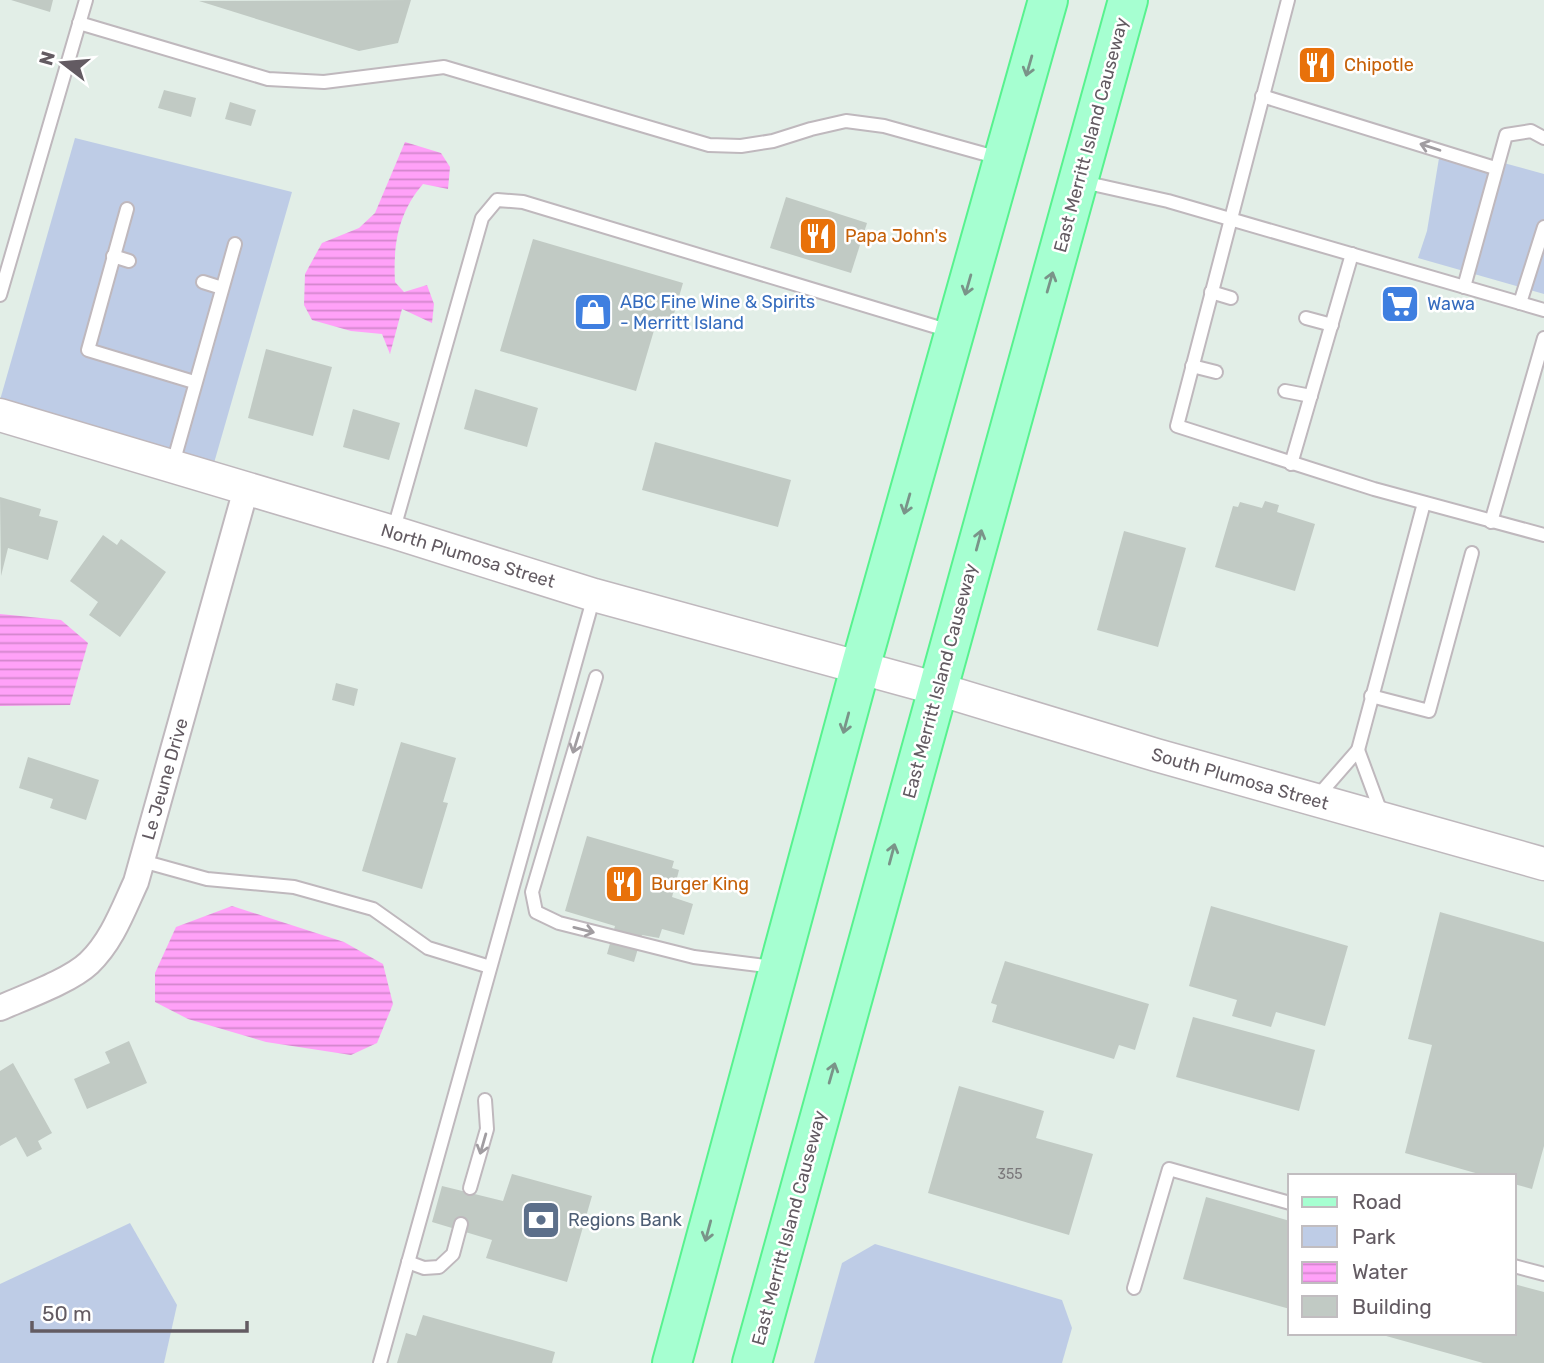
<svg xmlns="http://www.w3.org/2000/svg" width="1544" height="1363" viewBox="0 0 1544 1363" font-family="Rubik,sans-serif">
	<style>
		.green { fill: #becce6 }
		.water { fill: url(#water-rules) }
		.building { fill: #c1cac4 }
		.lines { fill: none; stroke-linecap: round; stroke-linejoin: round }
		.service-casing { stroke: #bfb8bd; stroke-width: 16 }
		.minor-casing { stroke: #bfb8bd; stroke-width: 28 }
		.tertiary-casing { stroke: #bfb8bd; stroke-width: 35 }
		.primary-casing { stroke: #57f28f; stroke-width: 42 }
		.service { stroke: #fff; stroke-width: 12 }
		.minor { stroke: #fff; stroke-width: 24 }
		.tertiary { stroke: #fff; stroke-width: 32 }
		.primary { stroke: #a6ffd1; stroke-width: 38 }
		.oneway { stroke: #7a9489 }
		.oneway2 { stroke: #a19da1 }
		.labels { text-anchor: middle; stroke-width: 5; stroke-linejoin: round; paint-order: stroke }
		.number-label { font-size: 14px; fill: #7a777a }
		.food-label { font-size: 18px; fill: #c56008; stroke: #fff; text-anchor: start }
		.street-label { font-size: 18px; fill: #635b62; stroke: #fff }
		.shop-label { font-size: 18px; fill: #366cbe; stroke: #fff; text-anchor: start }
		.service-label { font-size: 18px; fill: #4e5e75; stroke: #fff; text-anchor: start }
	</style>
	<defs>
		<pattern id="water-rules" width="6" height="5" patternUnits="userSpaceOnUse" patternTransform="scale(1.75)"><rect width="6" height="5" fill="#ffa1f8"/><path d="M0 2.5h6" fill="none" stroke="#d286cc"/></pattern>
	</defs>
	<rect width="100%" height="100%" fill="#e2eee7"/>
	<g class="green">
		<polygon points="75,138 292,192 214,463 0,400"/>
		<polygon points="1441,146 1544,174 1544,294 1418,258 1427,231"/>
		<polygon points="130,1223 177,1305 164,1363 0,1363 0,1284"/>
		<polygon points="875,1244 1062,1300 1072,1328 1062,1363 814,1363 842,1263"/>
	</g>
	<g class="water">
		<path d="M405,142l36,11 9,14 -2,22 -25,-5c-25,29 -30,61 -28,98l9,10 23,-7 7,19 -2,19 -30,-14 -12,45 -8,-20 -31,-3 -39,-11 -8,-15 1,-31 17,-31 37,-15 16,-15z"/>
		<polygon points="0,614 61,620 88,643 70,705 0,706"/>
		<polygon points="232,906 344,942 383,964 393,1004 377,1043 351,1055 266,1042 188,1019 155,1002 155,973 176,927"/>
	</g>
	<g class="building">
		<polygon points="11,0 53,0 50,12"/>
		<polygon points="411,0 398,43 359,51 199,1"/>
		<polygon points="164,90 196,98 191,117 158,108"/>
		<polygon points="230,102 256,110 251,126 225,119"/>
		<polygon points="786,197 867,223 851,273 770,248"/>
		<polygon points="533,239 683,283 669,331 655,327 636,391 500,351"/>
		<polygon points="266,349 332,367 313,436 248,418"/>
		<polygon points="475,389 538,408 527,447 464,429"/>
		<polygon points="353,409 400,423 389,460 343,447"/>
		<polygon points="655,442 791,480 778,527 642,490"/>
		<polygon points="0,497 41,509 39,516 58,521 48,560 8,548 1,576"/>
		<polygon points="1265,501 1279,505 1277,512 1315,524 1295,591 1215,567 1233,506 1238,507 1240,502 1262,508"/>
		<polygon points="1124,531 1186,548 1158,647 1097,630"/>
		<polygon points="103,535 117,545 121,539 166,572 120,637 89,615 98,602 70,581"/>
		<polygon points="336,683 358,689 354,706 332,700"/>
		<polygon points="401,742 456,758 443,802 448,803 422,889 362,871"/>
		<polygon points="28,757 99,780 86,820 50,808 53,799 19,788"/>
		<polygon points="587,836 674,861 672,868 679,870 672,897 693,904 684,935 662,929 659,938 642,935 634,962 607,954 615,926 565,911"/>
		<polygon points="1211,906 1348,946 1325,1026 1276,1012 1271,1027 1232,1016 1237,1000 1189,986"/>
		<polygon points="1440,912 1544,942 1544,1146 1532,1189 1514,1184 1514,1176 1486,1176 1405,1153 1432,1045 1408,1039"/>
		<polygon points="1005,961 1149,1004 1135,1050 1119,1045 1114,1059 992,1022 997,1005 991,1003"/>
		<polygon points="1193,1017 1315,1050 1299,1111 1176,1077"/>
		<polygon points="129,1041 147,1083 87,1109 74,1079 110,1063 105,1052"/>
		<polygon points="13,1063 52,1133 38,1141 42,1149 27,1157 16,1137 0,1146 0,1071"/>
		<polygon points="959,1086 1044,1111 1036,1138 1093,1154 1069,1235 928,1193"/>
		<polygon points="512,1174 592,1196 567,1282 486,1258 492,1240 432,1222 442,1186 503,1201"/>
		<polygon points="1206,1197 1290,1221 1290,1309 1183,1279"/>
		<polygon points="1514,1284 1544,1292 1544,1363 1483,1363 1379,1334 1514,1333"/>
		<polygon points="423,1315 555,1352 552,1363 397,1363 406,1333 416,1336"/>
	</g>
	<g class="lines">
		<g class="service-casing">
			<g id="service">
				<polyline points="1288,0 1177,426 1374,489 1544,535"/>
				<polyline points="79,23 268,79 324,82 444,67 709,145 741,146 773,141 811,129 846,121 884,126 999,158"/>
				<polyline points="1262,96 1495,168"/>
				<polyline points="1083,182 1168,201 1544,310"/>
				<polyline points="127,209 88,350 194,382"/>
				<polyline points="113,256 129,261"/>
				<polyline points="203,282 222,288"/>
				<polyline points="1464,287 1506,135 1531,131 1544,138"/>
				<polyline points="1211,292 1231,298"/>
				<polyline points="0,295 86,0"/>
				<polyline points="1520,303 1544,227"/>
				<polyline points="1306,318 1332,325"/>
				<polyline points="1192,366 1216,372"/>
				<polyline points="1285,391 1311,396"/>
				<polyline points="1291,464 1352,254"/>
				<polyline points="172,467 235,244"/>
				<polyline points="1491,522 1544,338"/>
				<polyline points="393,532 482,218 497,200 523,202 950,331"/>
				<polyline points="596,677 532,892 536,912 559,923 694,957 774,967"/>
				<polyline points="1371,696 1429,711 1472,553"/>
				<polyline points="1358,750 1424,503"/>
				<polyline points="1317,797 1358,750 1382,815"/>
				<polyline points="142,861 207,879 294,887 373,909 428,948 490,967"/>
				<polyline points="470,1188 487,1129 485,1100"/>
				<polyline points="408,1262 424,1268 439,1267 453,1254 461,1224"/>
				<polyline points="1514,1266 1544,1274"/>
				<polyline points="1134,1288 1169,1169 1290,1203"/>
				<polyline points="380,1363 594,596"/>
			</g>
		</g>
		<g class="minor-casing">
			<path id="minor" d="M0,1008c25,-11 70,-27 89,-45 23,-22 34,-53 47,-81l110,-393"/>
		</g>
		<g class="tertiary-casing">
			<polyline id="tertiary" points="0,415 393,532 594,595 938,689 1156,755 1544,864"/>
		</g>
		<g class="primary-casing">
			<g id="primary">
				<polyline points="672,1363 860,668 1048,0"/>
				<polyline points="752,1363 1128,0"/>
			</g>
		</g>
		<use href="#service" class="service"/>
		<use href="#minor" class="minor"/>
		<use href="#tertiary" class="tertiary"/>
		<use href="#primary" class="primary"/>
	</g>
	<defs><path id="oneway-shaft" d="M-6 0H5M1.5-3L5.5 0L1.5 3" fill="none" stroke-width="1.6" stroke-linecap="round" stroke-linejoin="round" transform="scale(1.75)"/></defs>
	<g class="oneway">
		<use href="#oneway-shaft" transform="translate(1029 66) rotate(106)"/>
		<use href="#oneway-shaft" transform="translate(1050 282) rotate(-74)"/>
		<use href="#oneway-shaft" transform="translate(968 285) rotate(106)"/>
		<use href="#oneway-shaft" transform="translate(907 504) rotate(106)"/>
		<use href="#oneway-shaft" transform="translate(979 540) rotate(-75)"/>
		<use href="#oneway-shaft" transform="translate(846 723) rotate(105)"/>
		<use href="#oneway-shaft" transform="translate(892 854) rotate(-75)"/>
		<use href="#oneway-shaft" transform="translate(832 1073) rotate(-74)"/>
		<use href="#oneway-shaft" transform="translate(708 1231) rotate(105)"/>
	</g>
	<g class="oneway2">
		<use href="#oneway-shaft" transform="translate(1430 147) rotate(-162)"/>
		<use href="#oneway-shaft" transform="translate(576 743) rotate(107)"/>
		<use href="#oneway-shaft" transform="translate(584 930) rotate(14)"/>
		<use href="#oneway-shaft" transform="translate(483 1144) rotate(106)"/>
	</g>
	<defs>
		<g id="restaurant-square" transform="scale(2.0125)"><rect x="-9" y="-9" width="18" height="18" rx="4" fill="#e8710a" stroke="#fff"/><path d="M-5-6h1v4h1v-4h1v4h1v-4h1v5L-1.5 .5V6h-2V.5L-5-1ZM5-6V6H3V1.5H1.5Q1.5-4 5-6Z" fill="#fff"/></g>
		<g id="supermarket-square" transform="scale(2.0125)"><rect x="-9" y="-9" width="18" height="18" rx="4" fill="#3f7fe0" stroke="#fff"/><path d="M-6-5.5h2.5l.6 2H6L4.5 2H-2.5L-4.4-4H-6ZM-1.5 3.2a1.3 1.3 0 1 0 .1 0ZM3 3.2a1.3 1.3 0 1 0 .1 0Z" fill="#fff"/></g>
		<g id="shop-square" transform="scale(2.0125)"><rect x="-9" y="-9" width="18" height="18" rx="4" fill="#3f7fe0" stroke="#fff"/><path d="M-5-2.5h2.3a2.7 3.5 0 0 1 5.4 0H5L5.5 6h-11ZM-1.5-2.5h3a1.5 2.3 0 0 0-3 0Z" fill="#fff"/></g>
		<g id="bank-square" transform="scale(2.0125)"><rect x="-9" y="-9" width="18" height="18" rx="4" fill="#5c6f8a" stroke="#fff"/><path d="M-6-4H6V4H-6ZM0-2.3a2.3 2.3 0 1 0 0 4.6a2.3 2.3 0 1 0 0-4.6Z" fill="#fff"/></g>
	</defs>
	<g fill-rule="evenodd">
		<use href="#restaurant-square" x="1317" y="65"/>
		<use href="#restaurant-square" x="818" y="236"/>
		<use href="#supermarket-square" x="1400" y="304"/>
		<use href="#shop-square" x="593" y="312"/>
		<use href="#restaurant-square" x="624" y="884"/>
		<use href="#bank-square" x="541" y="1220"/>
	</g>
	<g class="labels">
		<g class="number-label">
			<text x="1010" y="1179">355</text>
		</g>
		<g class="food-label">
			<text x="1344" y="71">Chipotle</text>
			<text x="845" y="242">Papa John's</text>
			<text x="651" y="890">Burger King</text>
		</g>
		<g class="street-label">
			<text transform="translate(1091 135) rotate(-75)" y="6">East Merritt Island Causeway</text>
			<text transform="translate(468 556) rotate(17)" y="6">North Plumosa Street</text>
			<text transform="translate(940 681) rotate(-75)" y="6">East Merritt Island Causeway</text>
			<text transform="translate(165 779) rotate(-74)" y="6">Le Jeune Drive</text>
			<text transform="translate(1240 779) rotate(16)" y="6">South Plumosa Street</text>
			<text transform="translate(789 1228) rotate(-75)" y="6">East Merritt Island Causeway</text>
		</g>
		<g class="shop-label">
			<text x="620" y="308">ABC Fine Wine &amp; Spirits<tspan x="620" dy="21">- Merritt Island</tspan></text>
			<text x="1427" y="310">Wawa</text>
		</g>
		<g class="service-label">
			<text x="568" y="1226">Regions Bank</text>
		</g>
	</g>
	<rect x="1288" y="1174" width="228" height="161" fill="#ffffff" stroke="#c1bdc0" stroke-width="2"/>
	<rect x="1302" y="1197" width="35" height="10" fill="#a6ffd1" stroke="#c1bdc0" stroke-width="2"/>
	<text x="1352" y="1209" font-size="21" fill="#635b62">Road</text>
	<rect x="1302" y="1226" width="35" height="21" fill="#becce6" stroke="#c1bdc0" stroke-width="2"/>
	<text x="1352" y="1244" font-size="21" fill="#635b62">Park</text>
	<rect x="1302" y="1262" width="35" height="21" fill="url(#water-rules)" stroke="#c1bdc0" stroke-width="2"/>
	<text x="1352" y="1279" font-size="21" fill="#635b62">Water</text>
	<rect x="1302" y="1296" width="35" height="21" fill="#c1cac4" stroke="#c1bdc0" stroke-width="2"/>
	<text x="1352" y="1314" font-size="21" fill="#635b62">Building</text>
	<g transform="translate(63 63) rotate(286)" stroke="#ffffff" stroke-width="5" paint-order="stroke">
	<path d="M0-5L12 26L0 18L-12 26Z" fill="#635b62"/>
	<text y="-10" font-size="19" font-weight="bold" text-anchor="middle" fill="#635b62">N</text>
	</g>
	<path d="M32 1321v10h215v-10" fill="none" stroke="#635b62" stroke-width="3.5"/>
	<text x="42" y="1321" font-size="21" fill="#635b62" stroke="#ffffff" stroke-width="5" paint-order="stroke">50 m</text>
</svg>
